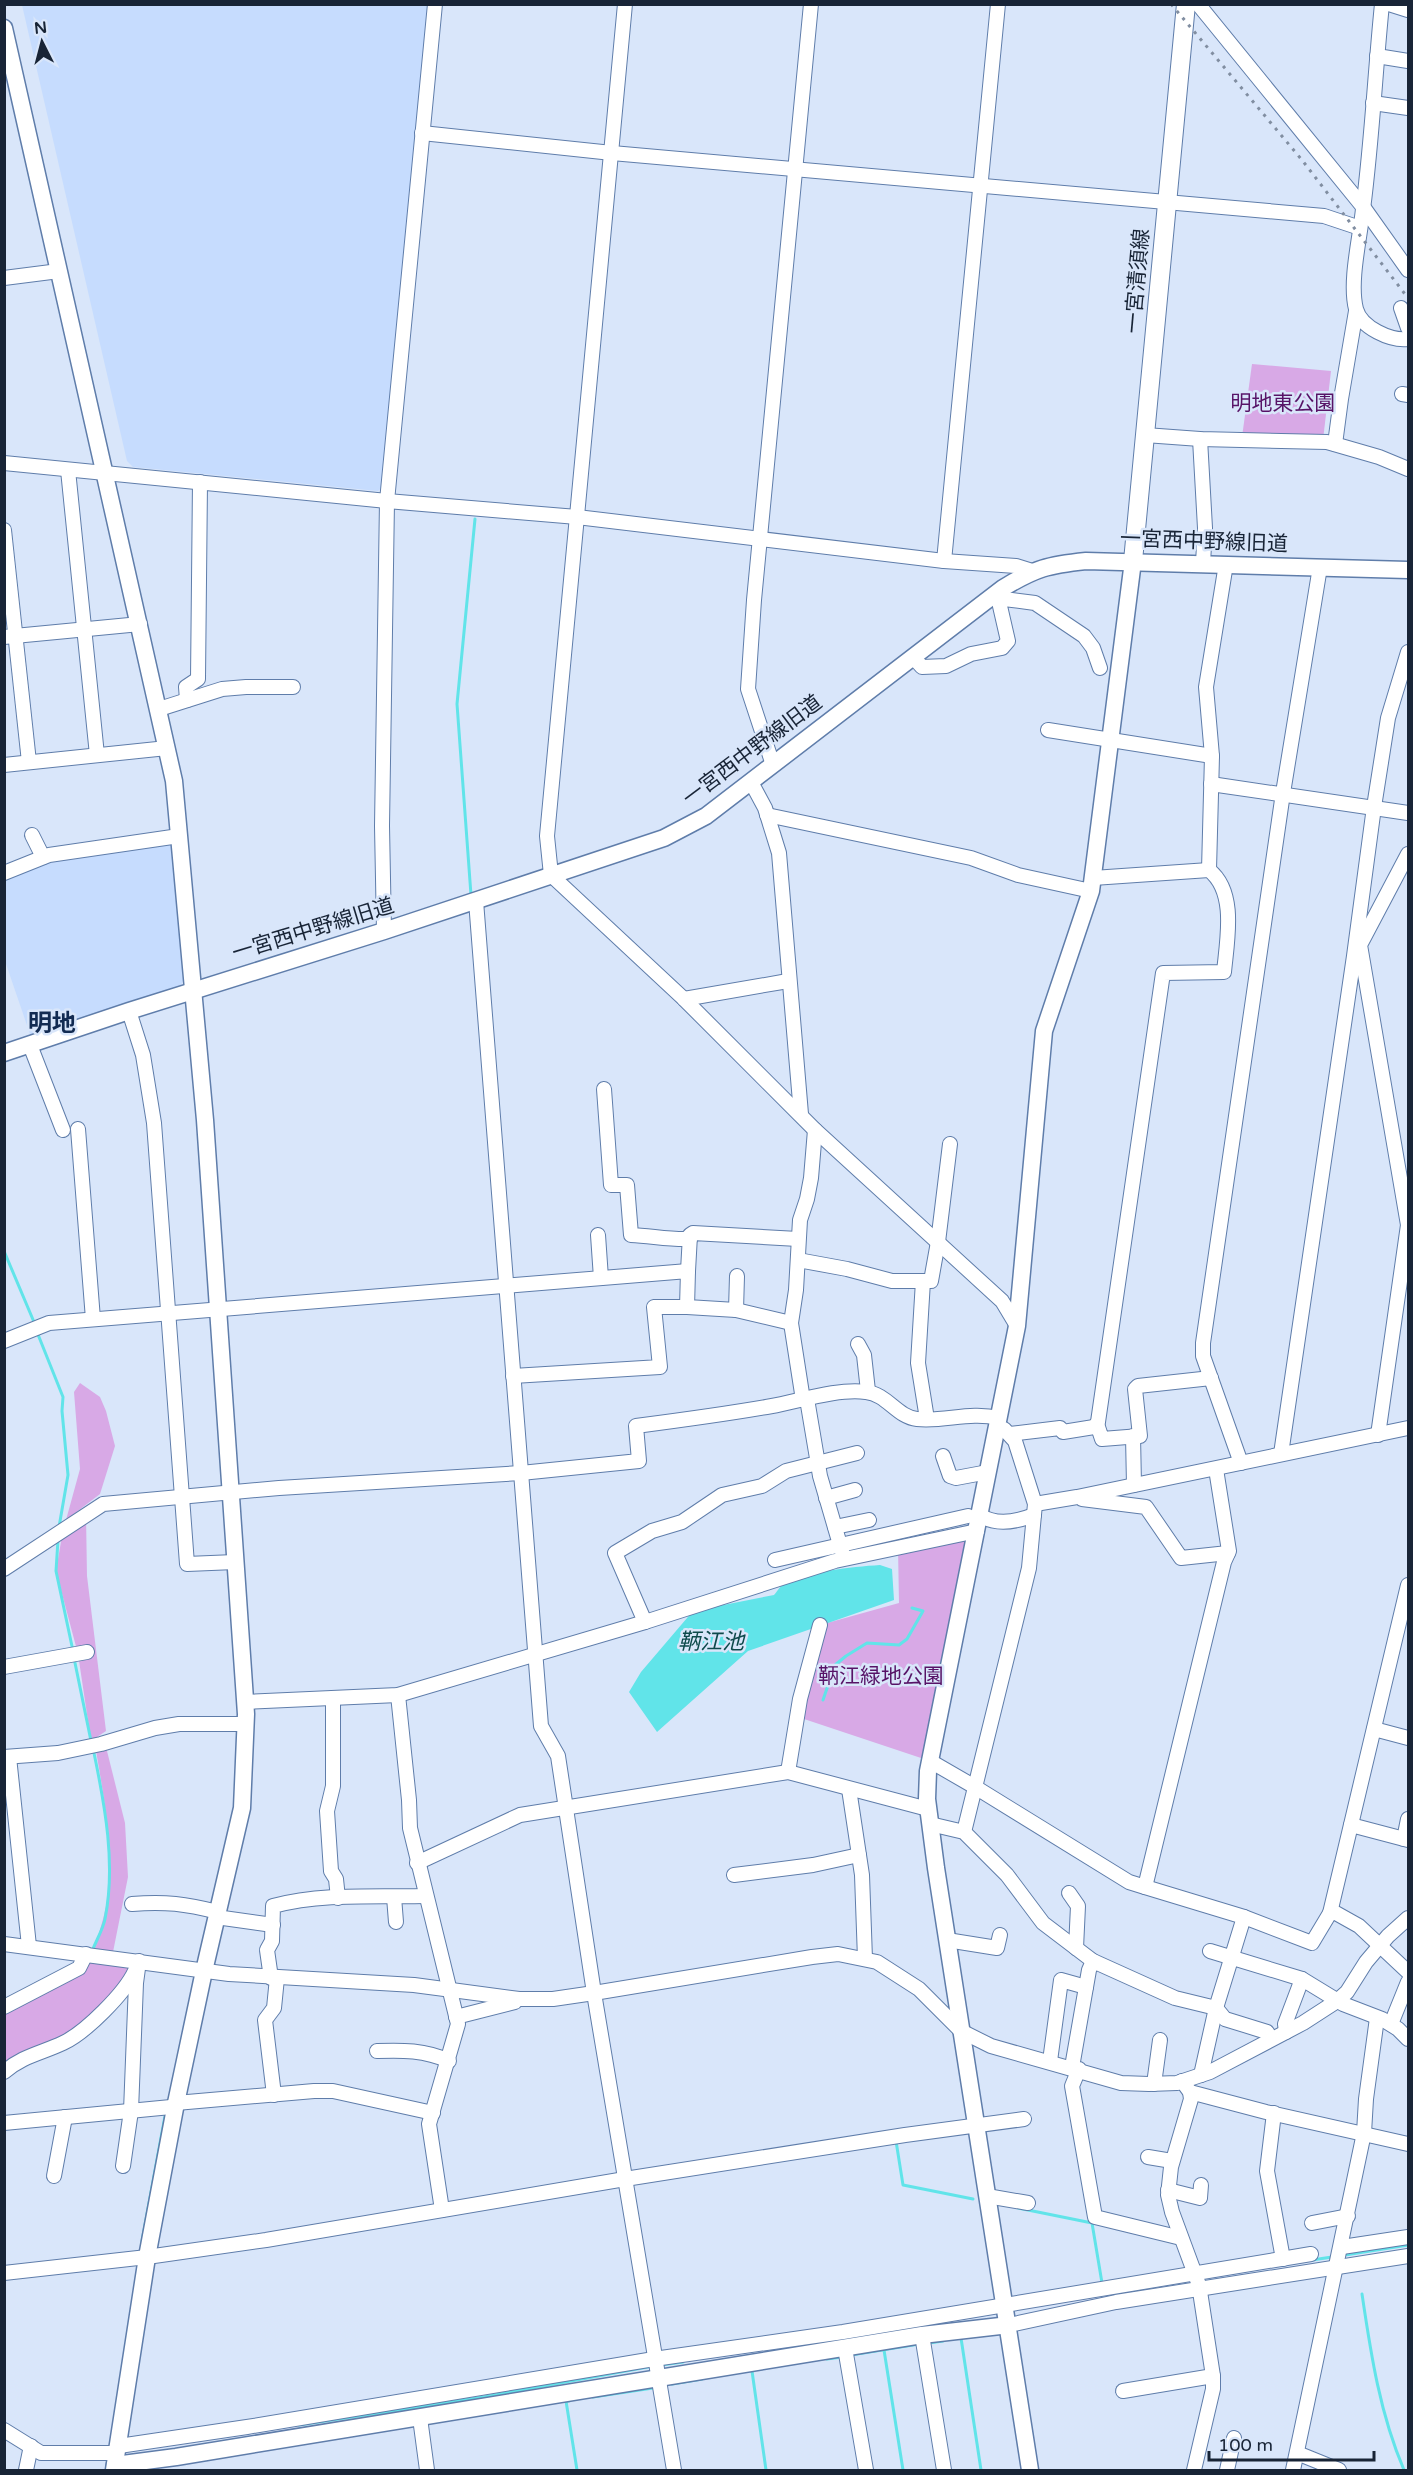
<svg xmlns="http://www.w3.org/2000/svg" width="1413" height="2475" viewBox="0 0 1413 2475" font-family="'Varela Round','Noto Sans JP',sans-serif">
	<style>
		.built { fill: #c6dcfe }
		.green { fill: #d8a9e6 }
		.water { fill: #61e4e9 }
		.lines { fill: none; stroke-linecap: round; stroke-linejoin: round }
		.stream { stroke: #61e4e9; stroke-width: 3 }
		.minor-casing { stroke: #5f7daa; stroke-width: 16 }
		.tertiary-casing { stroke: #5f7daa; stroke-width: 19 }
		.secondary-casing { stroke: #5f7daa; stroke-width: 20 }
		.minor { stroke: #fff; stroke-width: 14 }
		.tertiary { stroke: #fff; stroke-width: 16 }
		.secondary { stroke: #fff; stroke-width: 18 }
		.rail { stroke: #818ea1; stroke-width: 3; stroke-dasharray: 3 6; stroke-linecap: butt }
		.labels { text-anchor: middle; stroke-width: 5; stroke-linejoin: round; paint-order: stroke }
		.street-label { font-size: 21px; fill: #182436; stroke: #d9e6fa }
		.park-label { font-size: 21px; fill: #571367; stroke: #d9e6fa }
		.water-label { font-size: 22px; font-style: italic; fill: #0e4a4c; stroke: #d9e6fa }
		.quarter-label { font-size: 24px; font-weight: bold; fill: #122b52; stroke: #d9e6fa }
	</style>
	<rect width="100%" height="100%" fill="#d9e6fa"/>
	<g class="built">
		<polygon points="22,5 431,5 384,486 378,491 133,467 127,461"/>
		<polygon points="171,841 183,981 179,989 31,1037 5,961 4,879 52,859"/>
	</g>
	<g class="green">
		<polygon points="1252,364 1331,371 1323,440 1242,437"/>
		<polygon points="80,1383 100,1397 106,1411 115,1446 100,1494 66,1520 80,1469 74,1392"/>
		<polygon points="86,1515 87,1576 106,1731 91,1741 78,1654 56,1571 63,1530"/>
		<polygon points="977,1531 930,1761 798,1717 820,1625 899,1603 898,1548"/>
		<path d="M105,1743l20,80 3,54 -16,80 27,4 -48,60 -86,51v-65l87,-52c5,-16 11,-33 14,-49 10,-47 -3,-114 -11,-161z"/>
	</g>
	<path class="water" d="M880,1565l12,4 2,31 -146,51 -91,81 -28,-40 12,-20 52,-61 81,-16c3,-3 5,-8 9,-10 26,-14 67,-18 97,-20z"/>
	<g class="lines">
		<g class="stream">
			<polyline points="471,895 457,704 475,519"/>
			<polyline points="4,1251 34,1322"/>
			<polyline points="37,1332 63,1397 62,1411 68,1475 59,1527"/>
			<polyline points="58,1540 56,1571 73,1651"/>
			<polyline points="74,1658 91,1741"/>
			<polyline points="823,1700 835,1665 846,1656 867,1643 899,1645 907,1639 923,1611 912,1608"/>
			<path d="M93,1949c4,-10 10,-20 12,-30 11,-54 0,-113 -11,-166"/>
			<polyline points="896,2141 903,2185 973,2199"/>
			<polyline points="1018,2208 1092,2223 1102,2283"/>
			<polyline points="142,2241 165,2116"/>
			<polyline points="1345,2255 1408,2245"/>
			<polyline points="1312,2260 1332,2257"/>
			<path d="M1362,2294c9,61 18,120 42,176"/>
			<polyline points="961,2338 981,2470"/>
			<polyline points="929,2343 943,2341"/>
			<polyline points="884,2350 903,2470"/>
			<polyline points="851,2355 919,2344"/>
			<polyline points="827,2359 842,2357"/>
			<polyline points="661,2365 683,2362"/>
			<polyline points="752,2371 766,2470"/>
			<polyline points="672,2384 702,2379"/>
			<polyline points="593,2397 653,2388"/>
			<polyline points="569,2401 566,2401 577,2470"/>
			<polyline points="299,2425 484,2397 653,2366"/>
		</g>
		<g class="minor-casing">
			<g id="minor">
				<polyline points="625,4 547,836 551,875 684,999 815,1130 1002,1301 1017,1326"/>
				<polyline points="1198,4 1364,208 1408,270"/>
				<path d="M1382,4c-7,69 -10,137 -19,205 -3,29 -14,73 -7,100 5,19 35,32 52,30"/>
				<polyline points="1389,4 1408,10"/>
				<polyline points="1377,56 1408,61"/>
				<polyline points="1373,103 1408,108"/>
				<polyline points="422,133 612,153 1324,216 1360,228"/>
				<polyline points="4,278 59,271"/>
				<polyline points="1401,308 1408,328"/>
				<polyline points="1402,394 1408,395"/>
				<polyline points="1145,435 1200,439 1327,442 1379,457 1408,469"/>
				<polyline points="1200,439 1205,528 1203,563"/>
				<polyline points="1335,444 1341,399 1356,311"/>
				<polyline points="4,463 387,501 577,517 944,561 1016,566 1032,571"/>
				<polyline points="68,470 97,755"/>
				<polyline points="4,530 29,762"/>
				<polyline points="944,561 998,4"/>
				<polyline points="4,637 140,624"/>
				<polyline points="913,657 922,667 946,666 971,654 1002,648 1008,641 997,593 1004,599 1035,603 1084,636 1093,648 1100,668"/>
				<polyline points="187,700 186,687 198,679 200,482"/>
				<polyline points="159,709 222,689 246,687 293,687"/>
				<polyline points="1048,730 1212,756"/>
				<polyline points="4,765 167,748"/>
				<polyline points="773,765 748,689 754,600 811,4"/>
				<polyline points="751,782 765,808 779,853 801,1114"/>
				<polyline points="1211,784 1408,813"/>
				<polyline points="767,815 971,858 1018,875 1091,891"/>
				<polyline points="32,835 43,857"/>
				<polyline points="1209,870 1212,756 1206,687 1226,564"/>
				<polyline points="4,873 49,855 179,836"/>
				<polyline points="476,901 541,1726 558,1756 594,1993 674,2470"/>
				<polyline points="384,931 382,826 387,501 435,4"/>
				<polyline points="684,999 788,981"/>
				<polyline points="129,1011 143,1055 154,1123 187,1564 235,1562"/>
				<polyline points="30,1045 63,1130"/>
				<path d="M604,1089l7,96h16l4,50c21,1 39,5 59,4"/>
				<polyline points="78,1129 93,1319"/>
				<polyline points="598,1235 601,1278"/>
				<polyline points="798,1260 847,1269 892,1281 931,1281 938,1242 950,1144"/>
				<polyline points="688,1271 690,1235 693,1233 798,1239"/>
				<polyline points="923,1281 918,1363 927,1419"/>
				<polyline points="736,1310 737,1276"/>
				<polyline points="4,1341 49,1323 688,1271 687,1307 736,1310 791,1323"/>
				<polyline points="858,1344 864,1355 868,1391"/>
				<polyline points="513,1376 660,1367 654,1307 687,1307"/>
				<polyline points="807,1399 820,1476 843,1555"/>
				<polyline points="803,1400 791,1323 796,1290 800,1220 807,1199 811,1178 815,1130"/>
				<polyline points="1097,1424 1102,1439 1140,1436 1135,1389 1138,1386 1211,1378"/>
				<path d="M1010,1434l50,-6 3,4 31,-5 4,-5 65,-449 61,-1c3,-32 13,-80 -15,-102l-116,8"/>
				<polyline points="1378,1435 1408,1225 1360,945 1408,854"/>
				<polyline points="1133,1436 1134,1485"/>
				<polyline points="1281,1454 1354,956 1374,807 1388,718 1408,652"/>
				<polyline points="943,1456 950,1476 956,1478 988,1472"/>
				<polyline points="1241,1463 1203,1356 1203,1343 1283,793 1320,567"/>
				<polyline points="826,1498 855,1490"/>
				<polyline points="1082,1499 1146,1507 1181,1558 1228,1553"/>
				<polyline points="1035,1504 1077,1497 1408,1428"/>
				<path d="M980,1515c16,11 36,7 54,0"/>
				<polyline points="835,1527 869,1520"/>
				<polyline points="775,1560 968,1516"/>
				<path d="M4,1569l99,-65 176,-16 242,-15 118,-12 -3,-35c46,-6 91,-12 136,-20 27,-5 67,-18 94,-14 21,2 31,25 51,27 28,3 52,-8 82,-1"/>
				<polyline points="645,1622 615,1553 652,1531 682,1522 722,1495 762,1486 786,1471 857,1453"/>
				<polyline points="4,1667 87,1652"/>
				<polyline points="398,1695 409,1800 410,1828 458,2024 429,2124 442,2210"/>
				<polyline points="333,1698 333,1786 327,1811 331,1871 336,1879 338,1898"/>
				<polyline points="245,1702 398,1695 645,1622 835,1561 977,1531"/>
				<polyline points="1374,1729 1408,1738"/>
				<polyline points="4,1757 58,1753 101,1744 155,1728 179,1724 246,1724"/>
				<polyline points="9,1757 29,1946"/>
				<polyline points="930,1761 975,1787 1129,1882 1145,1887 1224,1562 1229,1551 1216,1469"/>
				<polyline points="788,1772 800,1699 820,1625"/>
				<polyline points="849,1789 862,1875 865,1959"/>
				<polyline points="930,1824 964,1832 1007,1875 1043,1923 1093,1961 1175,1998 1216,2008 1244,1917"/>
				<polyline points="1351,1825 1408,1840"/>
				<polyline points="964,1832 1029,1568 1035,1504 1015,1441 1004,1429"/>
				<polyline points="1404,1839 1408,1819"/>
				<polyline points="417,1863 520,1815 788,1772 928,1809"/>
				<polyline points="734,1875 813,1865 859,1855"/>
				<polyline points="1145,1887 1244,1917 1312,1943 1330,1913 1334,1912 1359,1926 1408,1972"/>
				<polyline points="1069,1893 1078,1906 1076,1948"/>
				<polyline points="394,1897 396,1922"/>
				<path d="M132,1904c33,-3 54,0 86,8"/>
				<polyline points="1330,1913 1408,1585"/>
				<polyline points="216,1917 273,1925"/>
				<polyline points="947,1940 997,1948 1000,1935"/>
				<polyline points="4,1944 229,1974 414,1985 519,1999 553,1999 594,1993 812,1957 838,1954 877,1962 919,1989 961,2031 991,2046 1121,2083 1149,2084 1177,2083 1210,2072 1303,2023 1337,2001 1347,1992 1366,1962 1388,1936 1408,1918"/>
				<polyline points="1210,1951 1302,1979 1343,2004 1382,2019 1398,2029 1408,2039"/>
				<path d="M271,1978l-4,-28 5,-9 1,-35c49,-13 102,-9 152,-10"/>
				<polyline points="4,2007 79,1968 86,1954"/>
				<polyline points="1216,2008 1225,2019 1267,2032 1271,2039"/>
				<polyline points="456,2017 515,2002"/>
				<polyline points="1391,2024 1408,1982"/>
				<polyline points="1286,2032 1285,2024 1302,1979"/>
				<path d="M377,2051c25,-1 48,-1 72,10"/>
				<polyline points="1050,2061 1061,1980 1086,1987"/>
				<polyline points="1072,2067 1089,1970 1093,1961"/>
				<polyline points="1079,2069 1072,2086 1095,2217 1181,2238"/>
				<path d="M4,2072c18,-16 38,-19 59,-29 22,-10 62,-50 72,-72"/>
				<polyline points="1201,2075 1216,2008"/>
				<polyline points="1182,2081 1190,2092 1191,2099 1171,2167 1168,2195 1172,2212 1199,2285 1213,2376 1213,2389 1194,2470"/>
				<polyline points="1154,2084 1160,2040"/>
				<polyline points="1190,2092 1266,2112 1408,2144"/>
				<polyline points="274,2095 265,2020 274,2008 277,1978"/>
				<polyline points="1274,2113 1267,2171 1283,2259"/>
				<polyline points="4,2123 171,2107 176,2103 314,2091 333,2091 433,2113"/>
				<polyline points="1148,2157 1172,2161"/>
				<polyline points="123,2166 131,2111 136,1983 139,1961"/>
				<polyline points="54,2176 65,2117"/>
				<polyline points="1168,2190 1200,2198 1201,2185"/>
				<polyline points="987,2196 1028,2203"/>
				<polyline points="1312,2223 1348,2216"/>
				<polyline points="1342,2247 1408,2237"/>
				<polyline points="4,2273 147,2257 266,2240 625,2179 905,2135 1024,2119"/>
				<polyline points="1009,2325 1116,2302 1408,2256"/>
				<polyline points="922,2335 944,2470"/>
				<polyline points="845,2348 866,2470"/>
				<polyline points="1123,2391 1213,2376"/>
				<polyline points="420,2418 427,2470"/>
				<polyline points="4,2430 41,2453 117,2453"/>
				<polyline points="119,2446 247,2427 654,2359 843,2332 1311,2254"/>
				<polyline points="1297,2453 1339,2470"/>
				<polyline points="26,2470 31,2446"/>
				<polyline points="1227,2470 1234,2438"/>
				<polyline points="1293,2470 1364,2133 1366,2099 1377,2018"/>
			</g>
		</g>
		<g class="tertiary-casing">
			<g id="tertiary">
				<polyline points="4,28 174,781 205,1120 246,1714 242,1808 204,1971 176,2103 147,2257 114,2470"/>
				<path d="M4,1053l125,-42 255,-80 280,-93 42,-22 297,-228c33,-20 45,-23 83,-27l322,9"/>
				<polyline points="115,2465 176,2457 922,2335 1009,2325"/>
				<polyline points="1030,2470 936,1868 927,1799 928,1771 1017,1326 1044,1031 1091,891 1133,561"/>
			</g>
		</g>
		<g class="secondary-casing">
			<polyline id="secondary" points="1133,561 1186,4"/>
		</g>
		<use href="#minor" class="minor"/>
		<use href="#tertiary" class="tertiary"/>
		<use href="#secondary" class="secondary"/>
		<polyline class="rail" points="1171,4 1302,160 1408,298"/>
	</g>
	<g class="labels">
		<g class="street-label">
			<text transform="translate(1137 281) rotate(-85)" y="7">一宮清須線</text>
			<text transform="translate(1204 541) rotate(2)" y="7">一宮西中野線旧道</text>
			<text transform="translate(752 750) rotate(-37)" y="7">一宮西中野線旧道</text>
			<text transform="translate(313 929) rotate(-17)" y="7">一宮西中野線旧道</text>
		</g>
		<g class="park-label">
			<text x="1283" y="410">明地東公園</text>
			<text x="881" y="1683">鞆江緑地公園</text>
		</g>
		<g class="water-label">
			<text x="711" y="1649">鞆江池</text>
		</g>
		<g class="quarter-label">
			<text x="52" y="1031">明地</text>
		</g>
	</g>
	<rect width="1413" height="2475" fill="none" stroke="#182436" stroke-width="12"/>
	<g transform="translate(42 42) rotate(354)" stroke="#d9e6fa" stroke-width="4.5" paint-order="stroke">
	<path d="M0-4.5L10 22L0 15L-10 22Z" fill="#182436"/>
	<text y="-9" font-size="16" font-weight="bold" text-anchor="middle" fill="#182436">N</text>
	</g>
	<path d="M1209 2451v9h165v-9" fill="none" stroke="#182436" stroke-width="3"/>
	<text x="1218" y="2451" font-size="18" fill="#182436" stroke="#d9e6fa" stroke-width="4.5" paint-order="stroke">100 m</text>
</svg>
